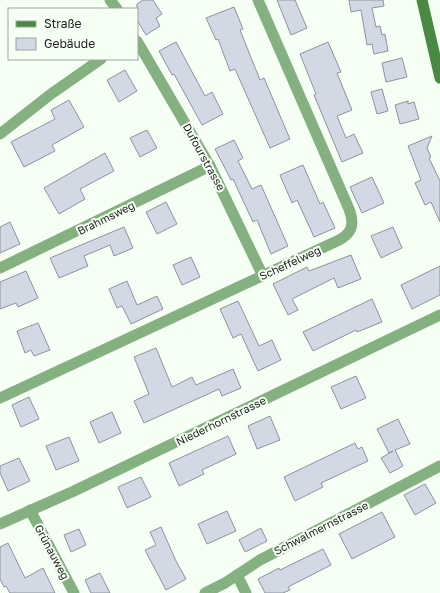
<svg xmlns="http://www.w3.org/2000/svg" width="440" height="593" viewBox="0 0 440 593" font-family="'Golos Text',sans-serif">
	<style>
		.building { fill: #d2d8e4; stroke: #8d939e }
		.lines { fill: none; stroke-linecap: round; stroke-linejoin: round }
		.minor { stroke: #85b080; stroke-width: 11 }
		.secondary { stroke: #488a42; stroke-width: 11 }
		.labels { text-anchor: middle; stroke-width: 4; stroke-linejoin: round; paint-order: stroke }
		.street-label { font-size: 11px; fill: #1b1e1a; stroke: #f5fff4 }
	</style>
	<rect width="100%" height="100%" fill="#f5fff4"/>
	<g class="building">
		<polygon points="143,0 153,0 162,14 156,18 160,26 146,35 137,20 137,4"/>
		<polygon points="277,0 295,0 307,28 291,35"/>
		<polygon points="349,0 383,0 384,6 372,8 376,27 380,26 382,35 385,34 388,51 374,54 372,44 367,45 361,10 351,12"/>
		<polygon points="234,7 243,29 240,30 260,80 264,78 290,139 270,148 235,69 230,71 218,39 216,40 206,18"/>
		<polygon points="176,42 205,96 212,92 223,114 202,125 174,74 172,75 159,51"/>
		<polygon points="328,42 341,72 337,73 352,110 337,116 346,138 354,134 363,153 342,162 314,95 316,94 300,54"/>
		<polygon points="402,58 407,77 386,82 382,63"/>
		<polygon points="125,70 137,91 119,102 107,80"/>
		<polygon points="382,89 388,111 377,114 371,92"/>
		<polygon points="69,100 84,127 52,145 55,151 24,167 11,142 55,119 51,110"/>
		<polygon points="408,101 408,104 414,102 419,119 400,124 395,105"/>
		<polygon points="147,130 157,148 140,157 130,138"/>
		<polygon points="432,136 427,148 431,157 429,158 440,181 440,222 431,202 425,205 415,183 421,180 408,146"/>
		<polygon points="234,140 243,158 238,161 252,189 261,185 288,246 271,254 257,220 253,222 233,179 231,180 215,149"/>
		<polygon points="105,153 114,171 80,189 85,199 59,214 44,188"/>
		<polygon points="303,165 320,204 323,202 335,228 314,237 297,200 292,203 280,175"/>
		<polygon points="372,177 384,203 362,213 350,187"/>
		<polygon points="166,202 177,224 157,234 146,212"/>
		<polygon points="10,222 20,244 0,253 0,227"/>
		<polygon points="124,227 133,248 114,256 110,245 84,256 88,266 59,278 50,258"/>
		<polygon points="393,227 402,248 381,258 371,236"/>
		<polygon points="351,255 361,279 338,288 334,278 292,299 298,310 288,315 273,284 307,267 309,271"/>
		<polygon points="191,257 200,277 182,285 173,265"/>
		<polygon points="440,266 440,295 412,309 401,285"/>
		<polygon points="26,271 38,298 18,307 16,303 0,309 0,282"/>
		<polygon points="127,281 137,305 157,296 163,309 131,324 122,306 117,308 109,289"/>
		<polygon points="372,299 382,322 357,332 356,330 313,351 303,332"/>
		<polygon points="238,301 259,346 272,340 281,360 258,371 241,334 233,338 220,309"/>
		<polygon points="38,323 50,350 34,356 31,350 25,353 17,331"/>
		<polygon points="156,348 172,387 192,377 196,385 233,369 241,388 222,396 219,389 144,423 134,401 149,394 134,357"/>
		<polygon points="356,376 366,398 341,409 331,387"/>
		<polygon points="29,397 39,419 21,427 12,405"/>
		<polygon points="112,412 121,433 99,443 90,422"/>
		<polygon points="270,416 280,440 257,449 248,426"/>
		<polygon points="398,419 410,444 395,450 403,466 390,473 381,458 393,451 389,453 377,429"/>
		<polygon points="228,436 236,454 202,470 204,474 179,486 169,463"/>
		<polygon points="69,437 79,461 56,470 46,446"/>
		<polygon points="355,443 358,449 362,447 368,461 321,483 323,487 295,501 284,477"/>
		<polygon points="19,458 30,481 8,491 0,473 0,466"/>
		<polygon points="141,477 151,497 127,508 118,487"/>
		<polygon points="425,484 436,503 415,515 404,495"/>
		<polygon points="227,511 236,531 207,544 198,524"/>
		<polygon points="382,512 395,537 352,559 339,534"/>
		<polygon points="161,527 176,561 186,579 166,590 145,550 156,545 150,532"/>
		<polygon points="261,528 267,541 245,552 239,540"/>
		<polygon points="79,529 86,545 71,552 64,535"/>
		<polygon points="8,543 25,578 43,568 55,593 10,593 6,586 4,587 0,579 0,547"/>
		<polygon points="323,549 331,565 288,587 290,590 283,593 265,593 258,579 279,568 280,570"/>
		<polygon points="100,573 110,593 91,593 85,580"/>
	</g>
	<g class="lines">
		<g class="minor">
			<polyline points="110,0 117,9"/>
			<polyline points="137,41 210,166 263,276"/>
			<polyline points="0,134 51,94 101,59"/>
			<polyline points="0,268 210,166"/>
			<path d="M0,398l337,-157c15,-7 18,-16 12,-32l-91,-209"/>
			<polyline points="30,510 74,593"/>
			<polyline points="0,524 74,491 440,315"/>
			<polyline points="237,575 246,593"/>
			<polyline points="205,593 225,583 260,560 440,466"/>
		</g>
		<polyline class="secondary" points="422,0 440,78"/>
	</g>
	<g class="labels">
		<g class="street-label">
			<text transform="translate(204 157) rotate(61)" y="4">Dufourstrasse</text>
			<text transform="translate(106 218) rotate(-26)" y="4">Brahmsweg</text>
			<text transform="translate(290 263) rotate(-25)" y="4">Scheffelweg</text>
			<text transform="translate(221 421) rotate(-26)" y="4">Niederhornstrasse</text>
			<text transform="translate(321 528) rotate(-27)" y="4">Schwalmernstrasse</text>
			<text transform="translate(52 552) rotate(62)" y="4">Grünauweg</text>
		</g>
	</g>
	<rect x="8" y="8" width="130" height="52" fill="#f5fff4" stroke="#9ea59d"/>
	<rect x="16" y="21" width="20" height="6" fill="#488a42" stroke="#9ea59d"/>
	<text x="44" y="28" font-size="12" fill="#1b1e1a">Straße</text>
	<rect x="16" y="38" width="20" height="12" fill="#d2d8e4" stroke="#9ea59d"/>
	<text x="44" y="48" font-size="12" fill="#1b1e1a">Gebäude</text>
</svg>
